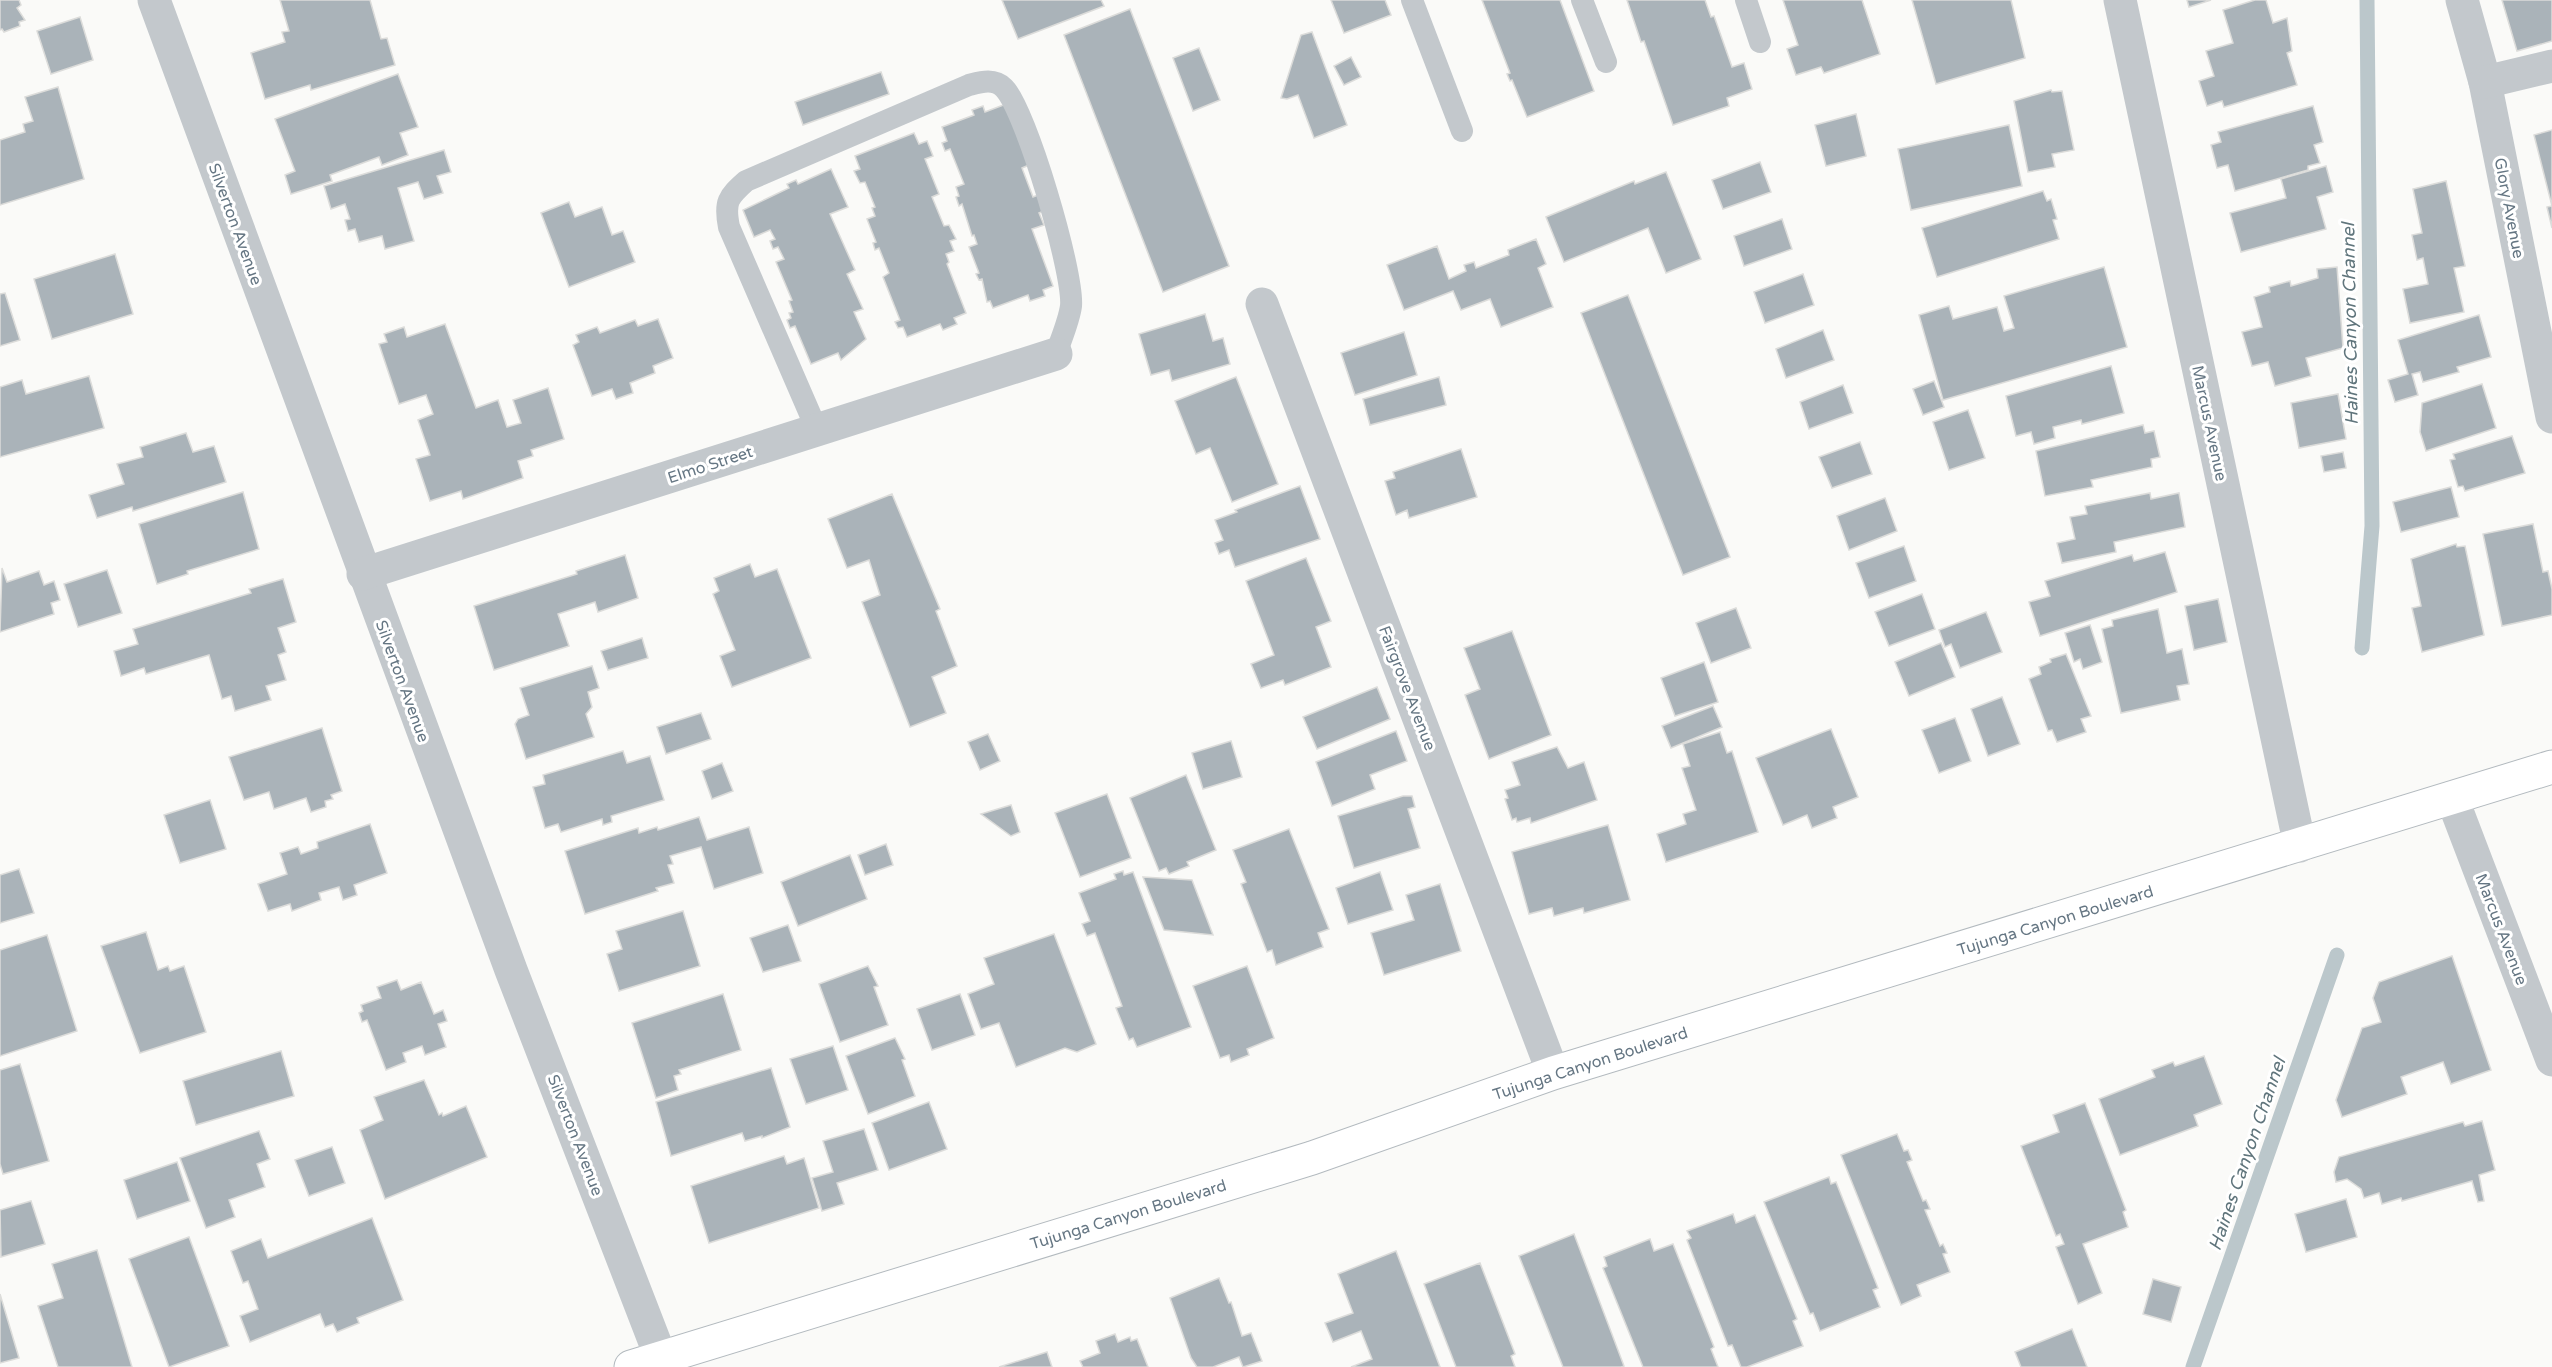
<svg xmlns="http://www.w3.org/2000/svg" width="2552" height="1367" viewBox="0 0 2552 1367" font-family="'Varela Round',sans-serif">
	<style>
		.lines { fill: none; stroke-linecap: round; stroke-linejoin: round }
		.stream { stroke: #bbc7cb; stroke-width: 15 }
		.building { fill: #aab3b9; stroke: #dcdcda; stroke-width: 1.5 }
		.secondary-casing { stroke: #b3babf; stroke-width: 35 }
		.lane { stroke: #c3c8cc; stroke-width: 22 }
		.street { stroke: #c3c8cc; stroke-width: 33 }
		.secondary { stroke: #fff; stroke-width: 33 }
		.labels { text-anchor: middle; stroke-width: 6; stroke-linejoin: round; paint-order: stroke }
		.street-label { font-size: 16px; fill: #657683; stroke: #fff }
		.water-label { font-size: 18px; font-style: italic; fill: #60757c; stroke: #fff }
	</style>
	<rect width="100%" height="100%" fill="#fafaf8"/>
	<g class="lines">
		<g class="stream">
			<polyline points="2362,648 2372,526 2367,0"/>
			<polyline points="2193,1367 2337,955"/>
		</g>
	</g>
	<g class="building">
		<polygon points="0,0 19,0 21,5 17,8 25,20 19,22 20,26 4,32 2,29 0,30"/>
		<polygon points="280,0 370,0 381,39 387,38 395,65 311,90 310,85 265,99 251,53 285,42 282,32 289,31"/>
		<polygon points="1002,0 1101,0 1104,6 1018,39"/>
		<polygon points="1331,0 1385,0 1391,15 1344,33"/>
		<polygon points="1482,0 1560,0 1594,91 1527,117 1512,80 1510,81 1507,74 1510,73"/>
		<polygon points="1627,0 1705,0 1711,17 1714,16 1732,67 1744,63 1752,89 1727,98 1729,106 1673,125 1644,41 1641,42"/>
		<polygon points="1783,0 1862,0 1880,54 1824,73 1821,67 1796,75 1787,49 1798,45"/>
		<polygon points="1912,0 2011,0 2025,58 1936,84"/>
		<polygon points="2187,0 2211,0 2189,7"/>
		<polygon points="2255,0 2266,0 2273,23 2287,18 2292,51 2287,53 2297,85 2224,107 2222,101 2207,106 2199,81 2214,76 2206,51 2233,43 2223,10"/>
		<polygon points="2502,0 2552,0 2552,41 2517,51"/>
		<polygon points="1130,9 1229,266 1163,292 1064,35"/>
		<polygon points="80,17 93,60 51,74 37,31"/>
		<polygon points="1312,32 1347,125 1314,138 1298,95 1287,99 1281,98 1301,35"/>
		<polygon points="1199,48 1220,100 1193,111 1173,58"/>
		<polygon points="1351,57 1361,77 1344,85 1334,66"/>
		<polygon points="881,72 889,94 803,125 795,102"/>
		<polygon points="398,74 418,127 400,133 408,155 382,165 379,157 330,175 332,181 291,194 285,175 295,171 275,119"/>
		<polygon points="58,87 84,179 0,205 0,140 25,132 23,124 33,121 25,97"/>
		<polygon points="2051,90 2052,92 2062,91 2074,150 2052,154 2055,167 2028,172 2014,101"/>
		<polygon points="1006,104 1029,165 1022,168 1033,197 1038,195 1044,211 1039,213 1044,225 1032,229 1053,286 1043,290 1045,296 1030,301 1028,295 993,308 990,301 987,302 982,279 979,280 976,274 979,273 969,247 977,244 974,235 972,236 962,204 959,206 956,197 959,196 956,187 964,184 950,149 945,151 942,143 947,141 942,127 974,115 972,110 983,106 985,112"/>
		<polygon points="2313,106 2323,142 2314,145 2320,163 2308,166 2308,170 2235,191 2228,165 2217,168 2211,145 2221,142 2218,132"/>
		<polygon points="1856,114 1866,156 1826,166 1815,125"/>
		<polygon points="2009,125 2022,186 1911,210 1898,149"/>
		<polygon points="2552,130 2552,228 2547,207 2552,206 2534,135"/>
		<polygon points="914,133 919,144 927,141 933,156 925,159 939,194 932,197 944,226 949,225 956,239 950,241 954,251 946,254 949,262 947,264 966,313 954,318 957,324 943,330 940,324 907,337 903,327 898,328 895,322 900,320 883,277 889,273 879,248 875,250 873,243 876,242 867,219 875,216 872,208 875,207 865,182 860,183 854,171 860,169 855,156"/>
		<polygon points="444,150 451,172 437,176 443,193 424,199 418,182 398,188 414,241 385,249 382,236 359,242 355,229 348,231 345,220 350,219 345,204 331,209 324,186"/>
		<polygon points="1760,162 1771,192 1723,209 1712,180"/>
		<polygon points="2326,166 2333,192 2317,197 2326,229 2241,252 2230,213 2286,198 2281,179"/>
		<polygon points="831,169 848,207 830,214 855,270 847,274 863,309 854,312 866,339 841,360 838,353 811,364 795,326 790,328 787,320 791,318 789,313 793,312 789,301 792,300 776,262 784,259 778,247 773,249 770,241 775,239 770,230 754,237 743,210 789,188 787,184 796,180 798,184"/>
		<polygon points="1666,172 1701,259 1666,273 1648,228 1564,262 1546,217 1634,181 1635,184"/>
		<polygon points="2446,181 2465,266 2454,268 2464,312 2410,323 2403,289 2428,284 2423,258 2417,260 2412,235 2422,233 2413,189"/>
		<polygon points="2043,191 2047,201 2051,199 2057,219 2053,220 2059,239 1937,277 1922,228"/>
		<polygon points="569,202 575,217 602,207 612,235 623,231 635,262 569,287 541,213"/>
		<polygon points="1782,219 1792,249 1744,266 1734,236"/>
		<polygon points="1536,239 1546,264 1538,268 1553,307 1501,327 1490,299 1461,310 1453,291 1404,310 1387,265 1437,246 1449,279 1466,271 1464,265 1474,262 1476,268 1509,255 1508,250"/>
		<polygon points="115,254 133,314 52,339 34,279"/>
		<polygon points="2104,267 2127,347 1943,400 1919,315 1949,306 1953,319 1997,307 2004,331 2014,328 2004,296"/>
		<polygon points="2337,267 2343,348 2306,358 2311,376 2275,386 2268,362 2252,366 2242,332 2262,327 2254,297 2270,292 2269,287 2290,281 2291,286 2318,278 2317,269"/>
		<polygon points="1803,274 1814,305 1765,323 1754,292"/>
		<polygon points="5,293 20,340 0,346 0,294"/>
		<polygon points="1628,295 1730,557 1683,575 1581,313"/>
		<polygon points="1205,314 1213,341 1223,338 1230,364 1172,381 1169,370 1151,375 1139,334"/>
		<polygon points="2479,315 2491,357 2457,367 2459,372 2423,382 2420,372 2412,374 2418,395 2395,402 2388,380 2408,374 2398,340"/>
		<polygon points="658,319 673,358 653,366 655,373 630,383 633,393 616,399 612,389 592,396 573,345 579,342 576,335 597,327 600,333 635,320 638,326"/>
		<polygon points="445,324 476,408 498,400 507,427 521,423 513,400 548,388 564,439 531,450 533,456 518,461 523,478 463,499 461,491 430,501 416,459 430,455 418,420 433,414 426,395 399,404 379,344 387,342 384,334 404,327 407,337"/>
		<polygon points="1823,330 1834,360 1786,378 1776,349"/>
		<polygon points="1404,332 1417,375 1355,395 1341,353"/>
		<polygon points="2111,366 2124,413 2082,424 2081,420 2053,427 2055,438 2034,444 2031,432 2016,436 2006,396"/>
		<polygon points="89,376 104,428 0,457 0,387 22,380 26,394"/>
		<polygon points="1236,377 1278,484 1232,502 1210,448 1196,454 1175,401"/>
		<polygon points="1439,377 1446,405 1370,425 1363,399"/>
		<polygon points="1934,381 1944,407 1923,415 1913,389"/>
		<polygon points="2482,384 2496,428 2426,451 2420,432 2422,403"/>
		<polygon points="1843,385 1853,413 1809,429 1800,402"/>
		<polygon points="2338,394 2346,439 2299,448 2291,403"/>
		<polygon points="1968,410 1985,458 1949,470 1933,422"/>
		<polygon points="2143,425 2145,433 2154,431 2160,457 2151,459 2152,467 2091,480 2093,487 2045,496 2036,451"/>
		<polygon points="186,433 193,452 214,446 226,482 133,511 132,507 97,518 89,495 124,484 117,464 143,457 140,447"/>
		<polygon points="2512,436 2525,473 2465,491 2463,486 2458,487 2450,460 2455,459 2453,454"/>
		<polygon points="1860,442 1872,474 1832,488 1819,457"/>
		<polygon points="1461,449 1477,497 1409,518 1407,510 1396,515 1385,481 1395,478 1393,472"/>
		<polygon points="2343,452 2346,468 2324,472 2321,456"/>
		<polygon points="1300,486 1320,539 1235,567 1229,550 1219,554 1215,543 1223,540 1215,520 1237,512 1235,510"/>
		<polygon points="2451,487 2459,517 2401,532 2393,502"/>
		<polygon points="243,492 259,549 187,571 188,574 157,584 139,524"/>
		<polygon points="2150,493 2151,499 2179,493 2185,527 2114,542 2116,552 2062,563 2057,543 2075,539 2070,517 2087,514 2085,506"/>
		<polygon points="892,494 940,609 936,611 957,666 932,677 946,713 910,727 862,602 880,595 869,560 847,568 828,519"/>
		<polygon points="1885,498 1897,531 1849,550 1837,516"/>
		<polygon points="2533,524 2543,572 2548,571 2552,589 2552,615 2502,626 2483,534"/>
		<polygon points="2456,544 2457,547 2465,546 2484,635 2422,652 2412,608 2421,606 2411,559"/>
		<polygon points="1904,546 1916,581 1869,598 1856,563"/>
		<polygon points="2165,552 2177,592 2040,636 2029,602 2050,596 2045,581 2132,555 2134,561"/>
		<polygon points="625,555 638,598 598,612 595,602 558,614 569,646 494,670 474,606 577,574 576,571"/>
		<polygon points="1306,558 1331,621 1316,627 1331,667 1285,685 1283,680 1261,688 1251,664 1274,655 1246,581"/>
		<polygon points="750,564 755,577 777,569 811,658 732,687 720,656 735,650 713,594 719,591 714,578"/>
		<polygon points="2,568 7,582 39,571 44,585 54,581 60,600 51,603 54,614 0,632"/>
		<polygon points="107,570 122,613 78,627 64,584"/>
		<polygon points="283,579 296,622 278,628 286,652 278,655 286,680 266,686 271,700 235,711 231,696 222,699 209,655 146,674 144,668 121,676 114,651 138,644 133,629 251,593 249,589"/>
		<polygon points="1922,594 1935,629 1889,646 1875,612"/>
		<polygon points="2218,599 2227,642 2194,650 2185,606"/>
		<polygon points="1736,608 1751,648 1711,663 1696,623"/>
		<polygon points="2158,609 2167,653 2182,649 2189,684 2177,686 2180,700 2121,713 2102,629 2113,626 2112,620"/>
		<polygon points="1986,612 2002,652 1960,668 1951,644 1945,647 1939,630"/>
		<polygon points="2090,625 2102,662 2083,669 2080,659 2074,662 2065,633"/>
		<polygon points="1512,631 1551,735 1489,759 1465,695 1480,689 1464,648"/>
		<polygon points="642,638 648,658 608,670 601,651"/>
		<polygon points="1941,643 1955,677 1909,696 1895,662"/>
		<polygon points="2066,654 2091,716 2081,719 2086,732 2057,742 2052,730 2048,731 2029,679 2041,674 2039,667 2051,662 2050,659"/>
		<polygon points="1704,662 1718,702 1675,716 1661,678"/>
		<polygon points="592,666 599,688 588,692 592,707 586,714 594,737 526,759 515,724 518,719 529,715 520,688"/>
		<polygon points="1377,687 1390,719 1317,749 1303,717"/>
		<polygon points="2002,697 2020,744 1988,756 1971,709"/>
		<polygon points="1713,706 1722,727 1671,748 1662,726"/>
		<polygon points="701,713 711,739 666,754 657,727"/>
		<polygon points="1955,718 1971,761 1939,773 1922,730"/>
		<polygon points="322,728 342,791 331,795 333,799 325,801 326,807 311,812 306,798 274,809 269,792 244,800 229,757"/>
		<polygon points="1831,729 1858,797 1833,807 1837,818 1812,828 1807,815 1783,825 1756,758"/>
		<polygon points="1396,731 1407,761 1370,775 1375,789 1332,806 1316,762"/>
		<polygon points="1720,732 1727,753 1732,751 1758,832 1666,862 1657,834 1686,824 1683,814 1696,810 1682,768 1690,766 1683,744"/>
		<polygon points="988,734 1000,761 980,770 968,742"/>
		<polygon points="1231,741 1242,777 1203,789 1192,753"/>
		<polygon points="1557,747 1568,768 1584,762 1597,800 1531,823 1530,818 1517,822 1516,818 1512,820 1505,799 1508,798 1505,790 1520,785 1512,762"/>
		<polygon points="623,751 627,763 650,756 664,800 611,816 612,822 603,825 602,819 561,832 558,824 545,828 533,787 545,784 543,775"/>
		<polygon points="722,763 733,791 712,799 702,771"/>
		<polygon points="1186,775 1216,850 1187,862 1189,866 1169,874 1166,868 1159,871 1130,798"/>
		<polygon points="1107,794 1131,858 1080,877 1055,813"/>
		<polygon points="1403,796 1412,796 1415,807 1408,809 1420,848 1354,868 1338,816"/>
		<polygon points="210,800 226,849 180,863 164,815"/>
		<polygon points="1011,805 1020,832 1011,836 981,814"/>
		<polygon points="699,817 707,840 749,827 763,873 714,889 701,847 670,856 673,864 668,865 674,883 656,888 658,891 585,914 565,851 638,828 639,833 657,827 658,830"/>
		<polygon points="370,824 387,873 354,885 357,895 343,900 339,887 319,893 321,900 292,911 290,904 268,911 258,884 287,874 280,853 298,847 301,854 318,848 317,842"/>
		<polygon points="1608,825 1630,900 1584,913 1583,908 1554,916 1552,908 1529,914 1512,852"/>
		<polygon points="1289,829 1329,929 1318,933 1323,947 1276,965 1272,950 1267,952 1241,884 1246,882 1233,850"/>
		<polygon points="886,844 893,865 865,875 858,855"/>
		<polygon points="850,855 867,899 798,926 781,882"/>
		<polygon points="19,869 34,913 0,923 0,875"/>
		<polygon points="1123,871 1124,875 1133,872 1191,1027 1137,1047 1133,1038 1129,1040 1116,1008 1122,1006 1095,933 1087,936 1082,924 1090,921 1079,893 1116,879 1114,874"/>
		<polygon points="1380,872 1393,910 1348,924 1336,888"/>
		<polygon points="1143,877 1192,880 1213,935 1164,930"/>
		<polygon points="1440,884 1461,951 1384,975 1371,933 1414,920 1406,895"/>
		<polygon points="683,911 700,966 619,991 607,954 622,949 616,931"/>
		<polygon points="788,925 801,961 763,972 750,938"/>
		<polygon points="146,932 158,970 168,966 170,971 184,966 206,1032 140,1053 101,946"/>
		<polygon points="1054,934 1096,1044 1077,1052 1065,1048 1016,1067 999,1023 981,1029 968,994 994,984 984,958"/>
		<polygon points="47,935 77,1031 0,1056 0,950"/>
		<polygon points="2452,956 2491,1070 2451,1084 2443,1062 2401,1077 2407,1094 2342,1117 2336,1100 2362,1028 2381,1022 2373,998 2379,982"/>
		<polygon points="868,966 878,986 874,987 888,1025 840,1042 819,984"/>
		<polygon points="1247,966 1274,1038 1247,1049 1249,1055 1231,1062 1229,1055 1220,1058 1193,986"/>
		<polygon points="397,980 401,990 421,982 434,1014 443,1010 447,1021 438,1024 446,1047 425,1055 422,1046 403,1053 406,1062 386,1070 367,1020 362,1022 359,1013 363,1011 361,1005 381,998 377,987"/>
		<polygon points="723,994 741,1050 679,1070 681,1074 674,1076 678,1090 656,1098 632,1023"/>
		<polygon points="960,994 975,1035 932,1050 917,1009"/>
		<polygon points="895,1038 905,1059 902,1060 915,1096 868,1114 846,1056"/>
		<polygon points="833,1046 848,1090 806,1104 790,1059"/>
		<polygon points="281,1051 294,1096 196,1125 183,1081"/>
		<polygon points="2204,1056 2222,1104 2194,1115 2198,1126 2120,1155 2099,1099 2155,1077 2152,1070 2173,1062 2175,1066"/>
		<polygon points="20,1064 49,1161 3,1174 0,1164 0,1070"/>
		<polygon points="771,1068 790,1127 762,1138 762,1136 745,1141 742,1133 671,1156 656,1102"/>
		<polygon points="424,1080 439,1115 442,1113 443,1116 466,1106 487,1157 385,1199 360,1130 383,1120 374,1097"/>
		<polygon points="929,1102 947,1149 889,1170 872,1123"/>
		<polygon points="2085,1103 2126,1210 2123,1212 2128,1227 2083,1244 2102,1293 2078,1304 2056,1247 2064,1244 2060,1234 2056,1236 2021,1146 2059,1132 2053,1115"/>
		<polygon points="2482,1121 2495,1170 2479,1175 2484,1201 2478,1202 2472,1181 2402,1201 2401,1198 2382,1204 2379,1193 2364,1198 2361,1189 2347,1179 2336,1182 2334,1172 2339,1157 2463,1122 2465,1126"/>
		<polygon points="864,1129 878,1170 837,1183 844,1204 822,1211 812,1178 833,1172 823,1141"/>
		<polygon points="259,1131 270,1159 257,1164 265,1187 229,1200 235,1217 206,1228 180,1158"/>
		<polygon points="1897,1134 1904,1151 1908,1150 1912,1160 1907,1162 1923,1201 1926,1200 1930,1209 1925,1210 1940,1246 1943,1244 1947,1253 1943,1254 1950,1272 1917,1285 1921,1296 1901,1305 1841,1155"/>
		<polygon points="332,1147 345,1183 309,1196 295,1160"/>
		<polygon points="784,1156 787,1164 804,1158 819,1208 709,1243 691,1186"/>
		<polygon points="177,1162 190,1201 137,1219 124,1180"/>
		<polygon points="1829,1177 1831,1184 1836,1182 1878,1288 1873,1290 1880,1307 1820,1331 1813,1313 1810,1314 1764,1202"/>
		<polygon points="2346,1199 2357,1237 2306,1252 2295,1214"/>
		<polygon points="31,1201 45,1244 1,1257 0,1210"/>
		<polygon points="1733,1214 1736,1223 1755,1215 1797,1319 1793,1321 1803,1346 1747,1367 1741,1367 1732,1345 1728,1346 1687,1240 1691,1238 1687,1231"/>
		<polygon points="372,1218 403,1300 357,1318 359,1323 337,1332 333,1324 325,1327 320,1314 250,1342 240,1316 258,1309 248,1281 243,1283 231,1251 261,1239 268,1258"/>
		<polygon points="1574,1234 1624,1366 1621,1367 1563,1367 1519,1256"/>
		<polygon points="189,1237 229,1346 169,1367 129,1259"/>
		<polygon points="1650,1239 1654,1251 1673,1244 1714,1347 1711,1349 1718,1367 1643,1367 1603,1268 1607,1266 1604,1257"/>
		<polygon points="97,1250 132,1367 58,1367 38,1306 63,1298 52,1264"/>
		<polygon points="1396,1251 1440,1367 1351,1367 1372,1359 1361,1331 1333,1342 1325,1323 1353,1313 1338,1274"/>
		<polygon points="1480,1263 1515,1354 1511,1356 1515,1367 1456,1367 1424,1284"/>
		<polygon points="1219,1278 1229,1303 1231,1302 1242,1336 1251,1333 1262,1361 1243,1367 1239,1357 1213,1367 1197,1367 1191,1358 1170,1298"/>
		<polygon points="2153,1279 2181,1287 2171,1322 2143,1314"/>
		<polygon points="0,1294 19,1358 0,1363"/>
		<polygon points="2072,1329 2087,1367 2021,1367 2015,1352"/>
		<polygon points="1115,1334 1118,1342 1130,1337 1131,1341 1137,1339 1148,1367 1083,1367 1080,1361 1100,1353 1096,1341"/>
		<polygon points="1047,1352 1052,1367 999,1367"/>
	</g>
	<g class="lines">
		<g class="secondary-casing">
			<polyline id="secondary" points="631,1367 1312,1158 1553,1073 2552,767"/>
		</g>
		<g class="lane">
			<polyline points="1412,0 1462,131"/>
			<polyline points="1582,0 1606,62"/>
			<polyline points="1746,0 1760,42"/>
			<path d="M817,430l-88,-203c-5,-25 -1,-30 17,-46l223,-96c12,-3 25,-7 35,3 22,22 70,185 67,218 -2,15 -10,33 -15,48"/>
		</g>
		<g class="street">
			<polyline points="154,0 511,970 661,1358"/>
			<polyline points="2120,0 2300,846"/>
			<polyline points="2462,0 2485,82 2552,417"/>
			<polyline points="2485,82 2552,66"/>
			<polyline points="1262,304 1553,1073"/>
			<polyline points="363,574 1056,354"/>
			<polyline points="2452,798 2552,1060"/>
		</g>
		<use href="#secondary" class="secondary"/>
	</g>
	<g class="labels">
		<g class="street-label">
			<text transform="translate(2510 208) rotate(79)" y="6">Glory Avenue</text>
			<text transform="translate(236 224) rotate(70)" y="6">Silverton Avenue</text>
			<text transform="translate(2210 423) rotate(78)" y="6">Marcus Avenue</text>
			<text transform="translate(710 464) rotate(-18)" y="6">Elmo Street</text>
			<text transform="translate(403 681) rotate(70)" y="6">Silverton Avenue</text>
			<text transform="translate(1408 688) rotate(69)" y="6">Fairgrove Avenue</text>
			<text transform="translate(2055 920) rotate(-17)" y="6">Tujunga Canyon Boulevard</text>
			<text transform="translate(2502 929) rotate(69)" y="6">Marcus Avenue</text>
			<text transform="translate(1590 1063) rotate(-18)" y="6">Tujunga Canyon Boulevard</text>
			<text transform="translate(576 1135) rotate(69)" y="6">Silverton Avenue</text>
			<text transform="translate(1128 1214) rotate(-17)" y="6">Tujunga Canyon Boulevard</text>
		</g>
		<g class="water-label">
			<text transform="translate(2350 324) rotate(-91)" y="6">Haines Canyon Channel</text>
			<text transform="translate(2247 1154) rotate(-71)" y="6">Haines Canyon Channel</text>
		</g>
	</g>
</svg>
